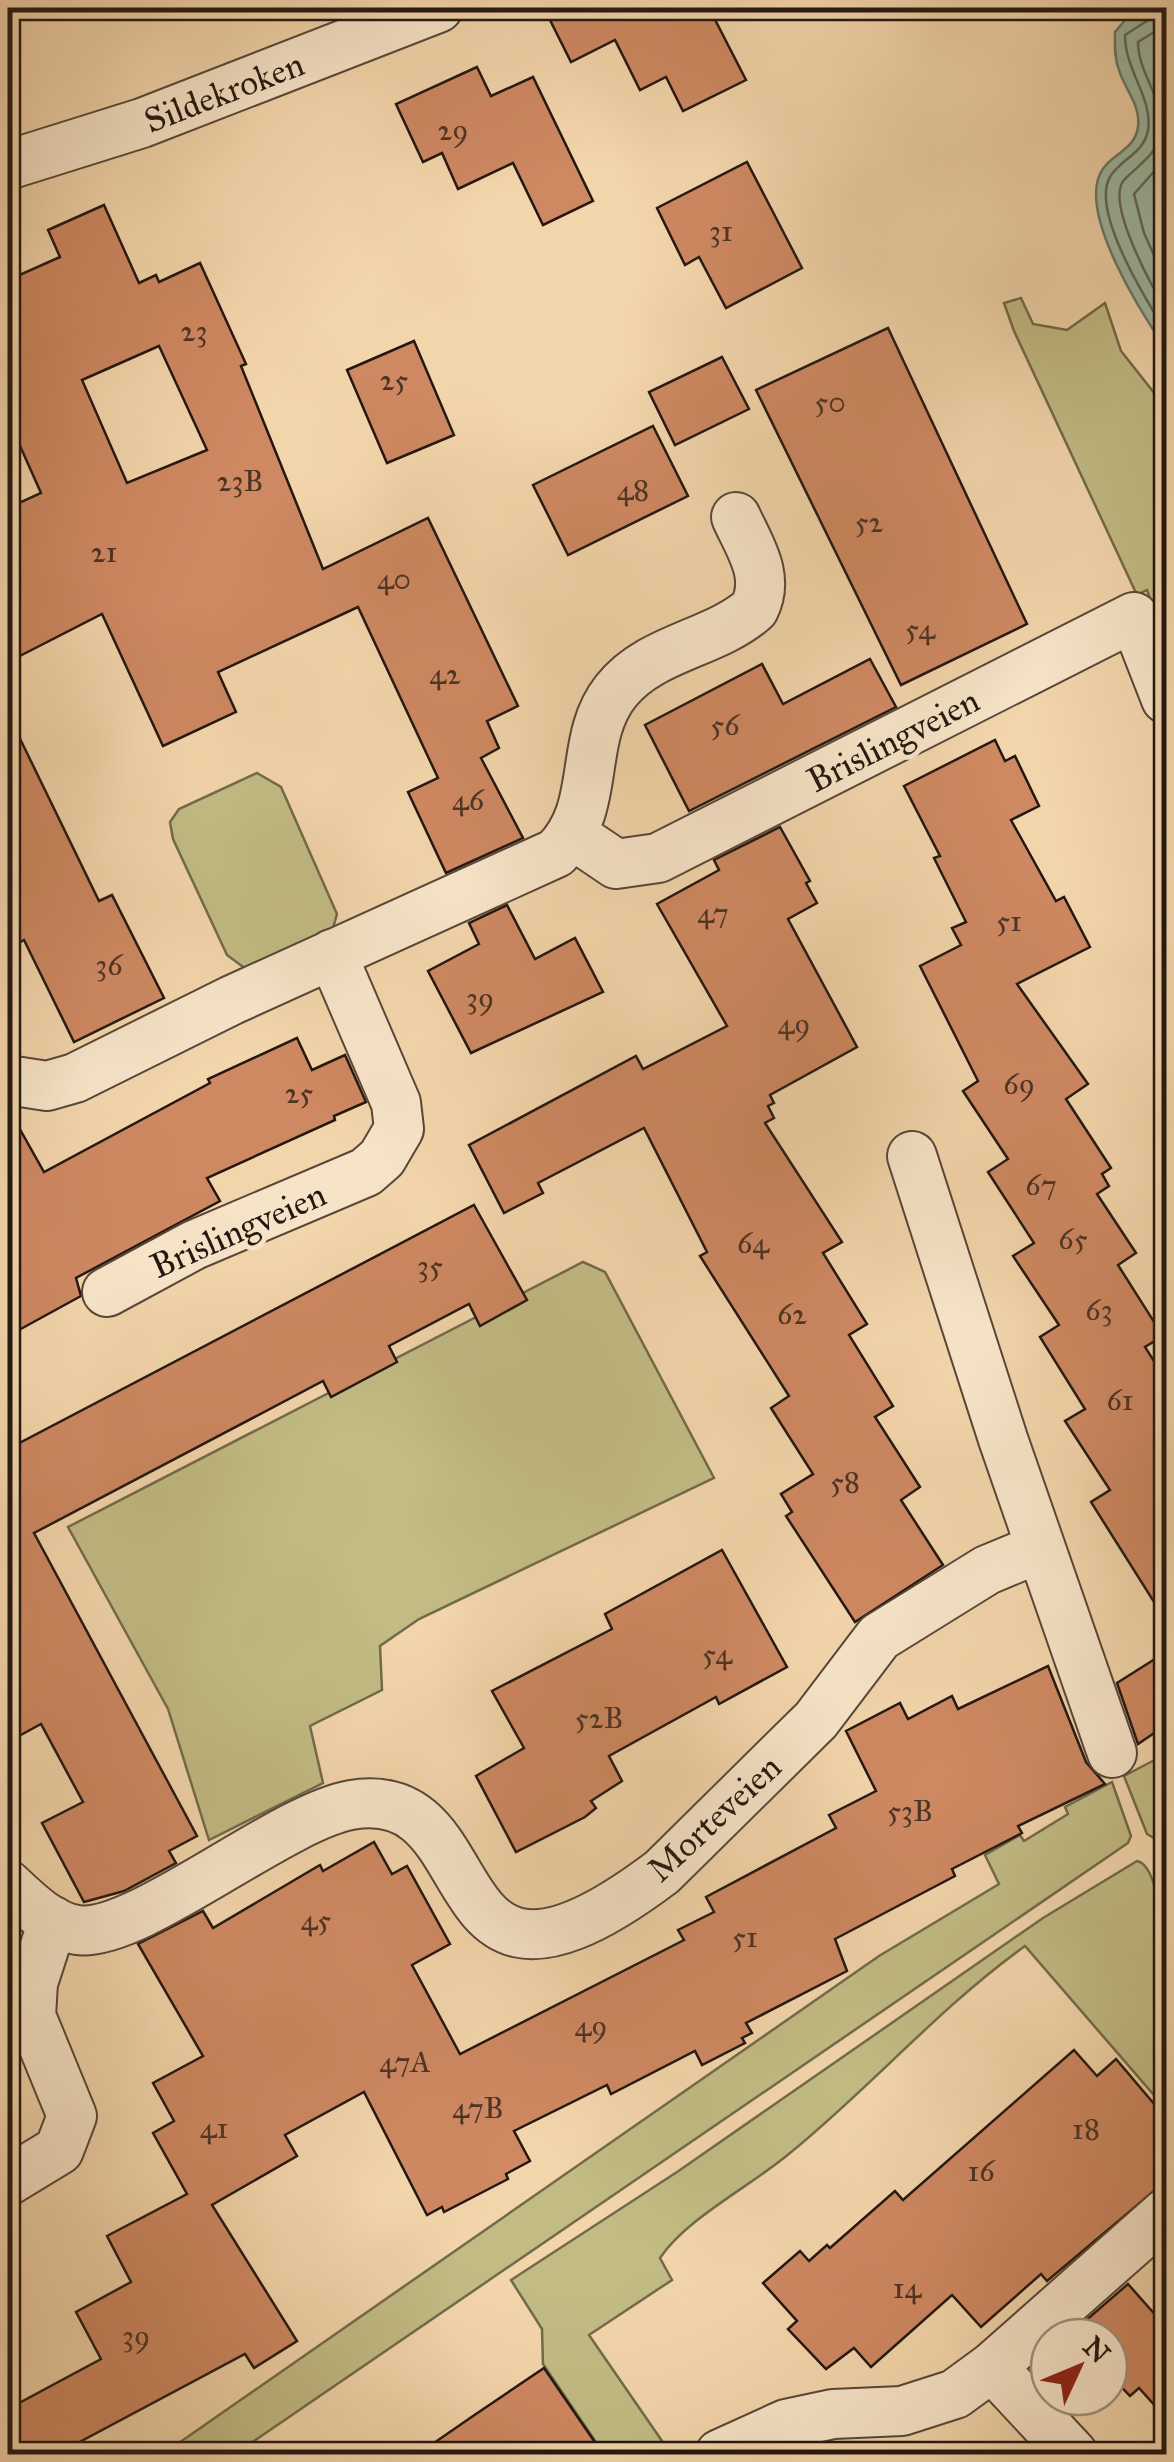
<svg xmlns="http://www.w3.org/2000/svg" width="1174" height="2462" viewBox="0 0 1174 2462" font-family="'IM FELL Great Primer',serif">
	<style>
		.green { fill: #c2bb84; stroke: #726a4a; stroke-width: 2.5 }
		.water { fill: #9db9a4; stroke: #6c7969; stroke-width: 2.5 }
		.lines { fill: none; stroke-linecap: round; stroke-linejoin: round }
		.shore { stroke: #60685a; stroke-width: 2.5 }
		.building { fill: #ce8862; stroke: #231811; stroke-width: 2.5; fill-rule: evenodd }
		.minor-casing { stroke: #574738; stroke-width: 52 }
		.minor { stroke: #f7e4c8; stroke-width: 48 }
		.labels { text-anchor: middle; stroke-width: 10; stroke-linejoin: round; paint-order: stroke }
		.number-label { font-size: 30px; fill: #4e3425 }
		.street-label { font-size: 35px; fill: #231811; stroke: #f7e4c8 }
	</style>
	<rect width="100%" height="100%" fill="#f3d5ab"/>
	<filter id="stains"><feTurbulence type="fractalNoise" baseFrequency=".002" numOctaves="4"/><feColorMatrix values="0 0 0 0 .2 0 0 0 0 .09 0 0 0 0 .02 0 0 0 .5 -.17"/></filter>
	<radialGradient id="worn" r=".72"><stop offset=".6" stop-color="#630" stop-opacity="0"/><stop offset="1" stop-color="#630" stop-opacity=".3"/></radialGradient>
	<g class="green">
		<polygon points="1021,298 1033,324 1067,330 1105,303 1121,351 1166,408 1166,645 1147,590 1137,595 1014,331 1004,303"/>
		<polygon points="257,773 281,787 337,914 333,928 246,969 227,955 173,839 170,822 179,809"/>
		<polygon points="583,1262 605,1272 714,1478 419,1619 380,1646 382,1690 310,1726 323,1783 209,1840 168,1709 68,1527"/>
		<polygon points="1166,1754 1166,1842 1162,1843 1147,1834 1124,1776"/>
		<polygon points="1112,1782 1131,1836 1128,1843 235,2454 163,2454 879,1956 999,1884 985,1855 1020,1835 1024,1841 1068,1814 1065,1807"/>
		<path d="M1137,1861c37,7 30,210 29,248l-141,-163c-85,61 -154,141 -235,207 -39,33 -103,65 -130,105l12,22 -83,55 73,106 -5,13h-53l-61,-90 -1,-35 -31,-49 166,-108 366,-254z"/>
		<polygon points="943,2444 968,2452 831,2454 842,2452"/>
	</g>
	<path class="water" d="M1157,8h9v341c-24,-35 -86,-132 -66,-175 8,-19 35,-23 38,-47 3,-22 -13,-37 -19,-57 -5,-12 -4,-26 -4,-38l11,-13z"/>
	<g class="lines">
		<g class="shore">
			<path d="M1154,8l-4,11 -25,16c0,36 28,63 23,95 -4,24 -28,29 -38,47 -20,34 38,126 56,155"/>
			<path d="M1166,15l-7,14 -21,13c0,32 26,55 22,89 -2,24 -21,33 -36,49 -19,22 28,107 42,129"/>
			<polyline points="1166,158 1134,194 1144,233 1166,282"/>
		</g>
	</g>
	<g class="building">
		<polygon points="544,8 709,8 746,80 683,111 666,77 640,90 615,40 571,62"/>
		<polygon points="477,67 491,96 533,77 593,201 543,225 513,163 458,189 442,153 423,162 396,104"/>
		<polygon points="747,162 802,268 726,308 699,257 685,265 657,208"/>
		<path d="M104,205l35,78 17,-8 3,7 41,-19 46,101 -5,2 82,203 105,-51 90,188 -31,15 12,27 -18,10 42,80 -77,35 -38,-81 30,-14 -80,-171 -140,65 18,40 -73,34 -61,-132 -94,48v-154l33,-15 -33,-74v-139l52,-23 -12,-27zM159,346l48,104 -80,33 -45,-103z"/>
		<polygon points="888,328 1027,624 901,685 756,390"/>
		<polygon points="414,341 454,435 387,463 347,370"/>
		<polygon points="722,357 749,409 675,445 649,392"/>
		<polygon points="653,426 688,496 568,555 533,485"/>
		<polygon points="870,659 896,707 689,811 645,725 762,664 783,704"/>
		<polygon points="8,714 99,901 112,895 164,998 74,1042 24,940 8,949"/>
		<polygon points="995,740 1005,761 1015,756 1039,806 1011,820 1056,901 1064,897 1090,947 1017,984 1088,1084 1066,1099 1111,1168 1102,1174 1109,1186 1097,1194 1136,1253 1118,1265 1163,1336 1145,1347 1166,1380 1166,1621 1091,1502 1110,1490 1065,1421 1085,1409 1040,1337 1059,1325 1013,1256 1034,1243 988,1172 1008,1159 963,1091 978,1081 920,966 961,945 952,928 966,922 934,858 940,856 904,786"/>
		<polygon points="780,827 810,881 806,883 817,903 788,919 857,1047 770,1095 774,1103 768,1106 774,1118 765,1123 842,1242 823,1253 867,1324 849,1335 893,1406 875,1417 920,1487 901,1500 943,1565 855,1622 786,1516 792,1512 781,1494 813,1474 771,1408 789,1396 700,1256 707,1252 644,1128 538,1183 543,1193 504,1213 469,1145 636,1056 643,1069 727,1026 657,904 719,870 714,860"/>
		<polygon points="507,905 535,959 575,938 603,992 471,1053 428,971 479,944 469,923"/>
		<polygon points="297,1038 312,1070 345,1055 366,1102 334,1116 335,1120 207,1178 220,1201 76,1278 81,1296 8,1336 8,1108 44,1172 210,1083 208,1079"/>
		<polygon points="474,1205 527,1300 480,1326 469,1304 389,1346 397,1362 331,1397 323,1381 34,1533 197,1836 169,1851 176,1863 124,1891 84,1902 42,1823 83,1802 41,1724 8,1742 8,1449"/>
		<polygon points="722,1550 787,1667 719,1704 716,1697 609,1756 622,1781 591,1801 596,1808 585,1817 516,1852 476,1776 524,1748 492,1691 612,1629 605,1614"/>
		<polygon points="1166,1652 1166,1725 1138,1744 1117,1683"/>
		<polygon points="1048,1666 1086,1762 1105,1784 1018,1826 1022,1833 952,1869 955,1876 835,1939 847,1971 746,2023 752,2033 742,2038 745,2043 702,2065 695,2051 611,2094 607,2085 514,2131 530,2161 506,2174 508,2179 444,2212 442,2207 427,2215 364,2092 285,2135 297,2156 212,2205 297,2341 254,2368 245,2354 57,2454 8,2454 8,2409 101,2359 76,2312 131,2282 107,2236 187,2194 153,2133 174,2121 153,2083 203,2056 138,1944 203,1911 213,1928 320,1865 323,1871 374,1842 392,1874 407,1866 450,1944 412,1965 460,2054 684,1940 678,1930 714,1912 706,1897 836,1828 829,1815 876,1791 846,1731 900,1703 908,1719 952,1696 958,1709"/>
		<polygon points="1074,2050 1097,2076 1116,2059 1166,2118 1166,2181 1047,2281 1041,2274 981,2327 952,2295 871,2367 854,2348 826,2369 788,2329 797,2321 763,2283 800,2251 809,2261 827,2245 830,2248 895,2191 903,2200"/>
		<polygon points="1128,2284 1166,2327 1166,2418 1139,2388 1130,2396 1109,2374 1109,2337 1098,2337 1084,2322"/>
		<polygon points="544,2368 603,2454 418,2454 473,2416"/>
	</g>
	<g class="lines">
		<g class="minor-casing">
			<g id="minor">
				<polyline points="8,165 142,123 438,8"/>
				<polyline points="573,835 616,864 658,858 1134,617 1166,699"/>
				<path d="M8,1080l39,6 28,-8 157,-78 324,-147c47,-46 21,-113 60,-162 35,-44 98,-47 138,-82 17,-33 -5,-63 -18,-92"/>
				<polyline points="912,1156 1003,1439 1112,1753"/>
				<polyline points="107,1292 194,1245 366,1172 382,1158 399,1129 396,1103 332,954"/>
				<path d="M8,1885c19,18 42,41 69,45 59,9 202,-112 274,-125 149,-26 71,248 311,67l154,-152 63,-83 108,-67 53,-22"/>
				<polyline points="8,2181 59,2150 72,2116 31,2016 33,1983 53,1921"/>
				<polyline points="992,2367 1073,2454"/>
				<polyline points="720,2454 786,2424 833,2414 902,2411 955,2394 992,2367 1166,2213"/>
			</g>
		</g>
		<use href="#minor" class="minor"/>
	</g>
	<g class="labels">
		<g class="number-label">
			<text x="453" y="140">29</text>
			<text x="721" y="241">31</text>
			<text x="194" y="341">23</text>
			<text x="394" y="390">25</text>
			<text x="830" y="412">50</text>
			<text x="240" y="491">23B</text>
			<text x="633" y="500">48</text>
			<text x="869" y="532">52</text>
			<text x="104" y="562">21</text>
			<text x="394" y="589">40</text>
			<text x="920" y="639">54</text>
			<text x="445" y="684">42</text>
			<text x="725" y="735">56</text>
			<text x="468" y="810">46</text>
			<text x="713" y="923">47</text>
			<text x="1009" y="931">51</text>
			<text x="109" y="975">36</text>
			<text x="480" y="1008">39</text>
			<text x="794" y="1034">49</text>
			<text x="1019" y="1094">69</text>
			<text x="299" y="1103">25</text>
			<text x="1041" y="1195">67</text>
			<text x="1073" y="1249">65</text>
			<text x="753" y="1253">64</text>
			<text x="430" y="1276">35</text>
			<text x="1099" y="1320">63</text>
			<text x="792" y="1324">62</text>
			<text x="1120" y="1410">61</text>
			<text x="845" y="1492">58</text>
			<text x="717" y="1664">54</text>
			<text x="599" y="1728">52B</text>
			<text x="910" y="1821">53B</text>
			<text x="316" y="1930">45</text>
			<text x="745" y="1947">51</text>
			<text x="591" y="2036">49</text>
			<text x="405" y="2072">47A</text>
			<text x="478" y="2118">47B</text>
			<text x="214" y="2138">41</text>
			<text x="1086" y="2139">18</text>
			<text x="981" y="2181">16</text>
			<text x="907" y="2298">14</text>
			<text x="136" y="2346">39</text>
		</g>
		<g class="street-label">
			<text transform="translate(224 92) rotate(-21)" y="12">Sildekroken</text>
			<text transform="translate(893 740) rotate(-27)" y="12">Brislingveien</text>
			<text transform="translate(238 1230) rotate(-24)" y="12">Brislingveien</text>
			<text transform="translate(714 1818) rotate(-43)" y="12">Morteveien</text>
		</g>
	</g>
	<rect width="1174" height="2462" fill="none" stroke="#f3d5ab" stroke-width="40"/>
	<rect x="10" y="10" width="1154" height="2442" fill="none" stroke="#231811" stroke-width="5"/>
	<rect x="20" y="20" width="1134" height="2422" fill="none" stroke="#231811" stroke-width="2.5"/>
	<g transform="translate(1079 2367) rotate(46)"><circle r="48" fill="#f7e4c8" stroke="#a2927f" stroke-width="2.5"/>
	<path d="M0-8L18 38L0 25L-18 38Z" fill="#8f2418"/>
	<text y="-15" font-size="28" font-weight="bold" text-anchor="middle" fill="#231811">N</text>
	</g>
	<rect width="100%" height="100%" filter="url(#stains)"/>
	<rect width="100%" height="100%" fill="url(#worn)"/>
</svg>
